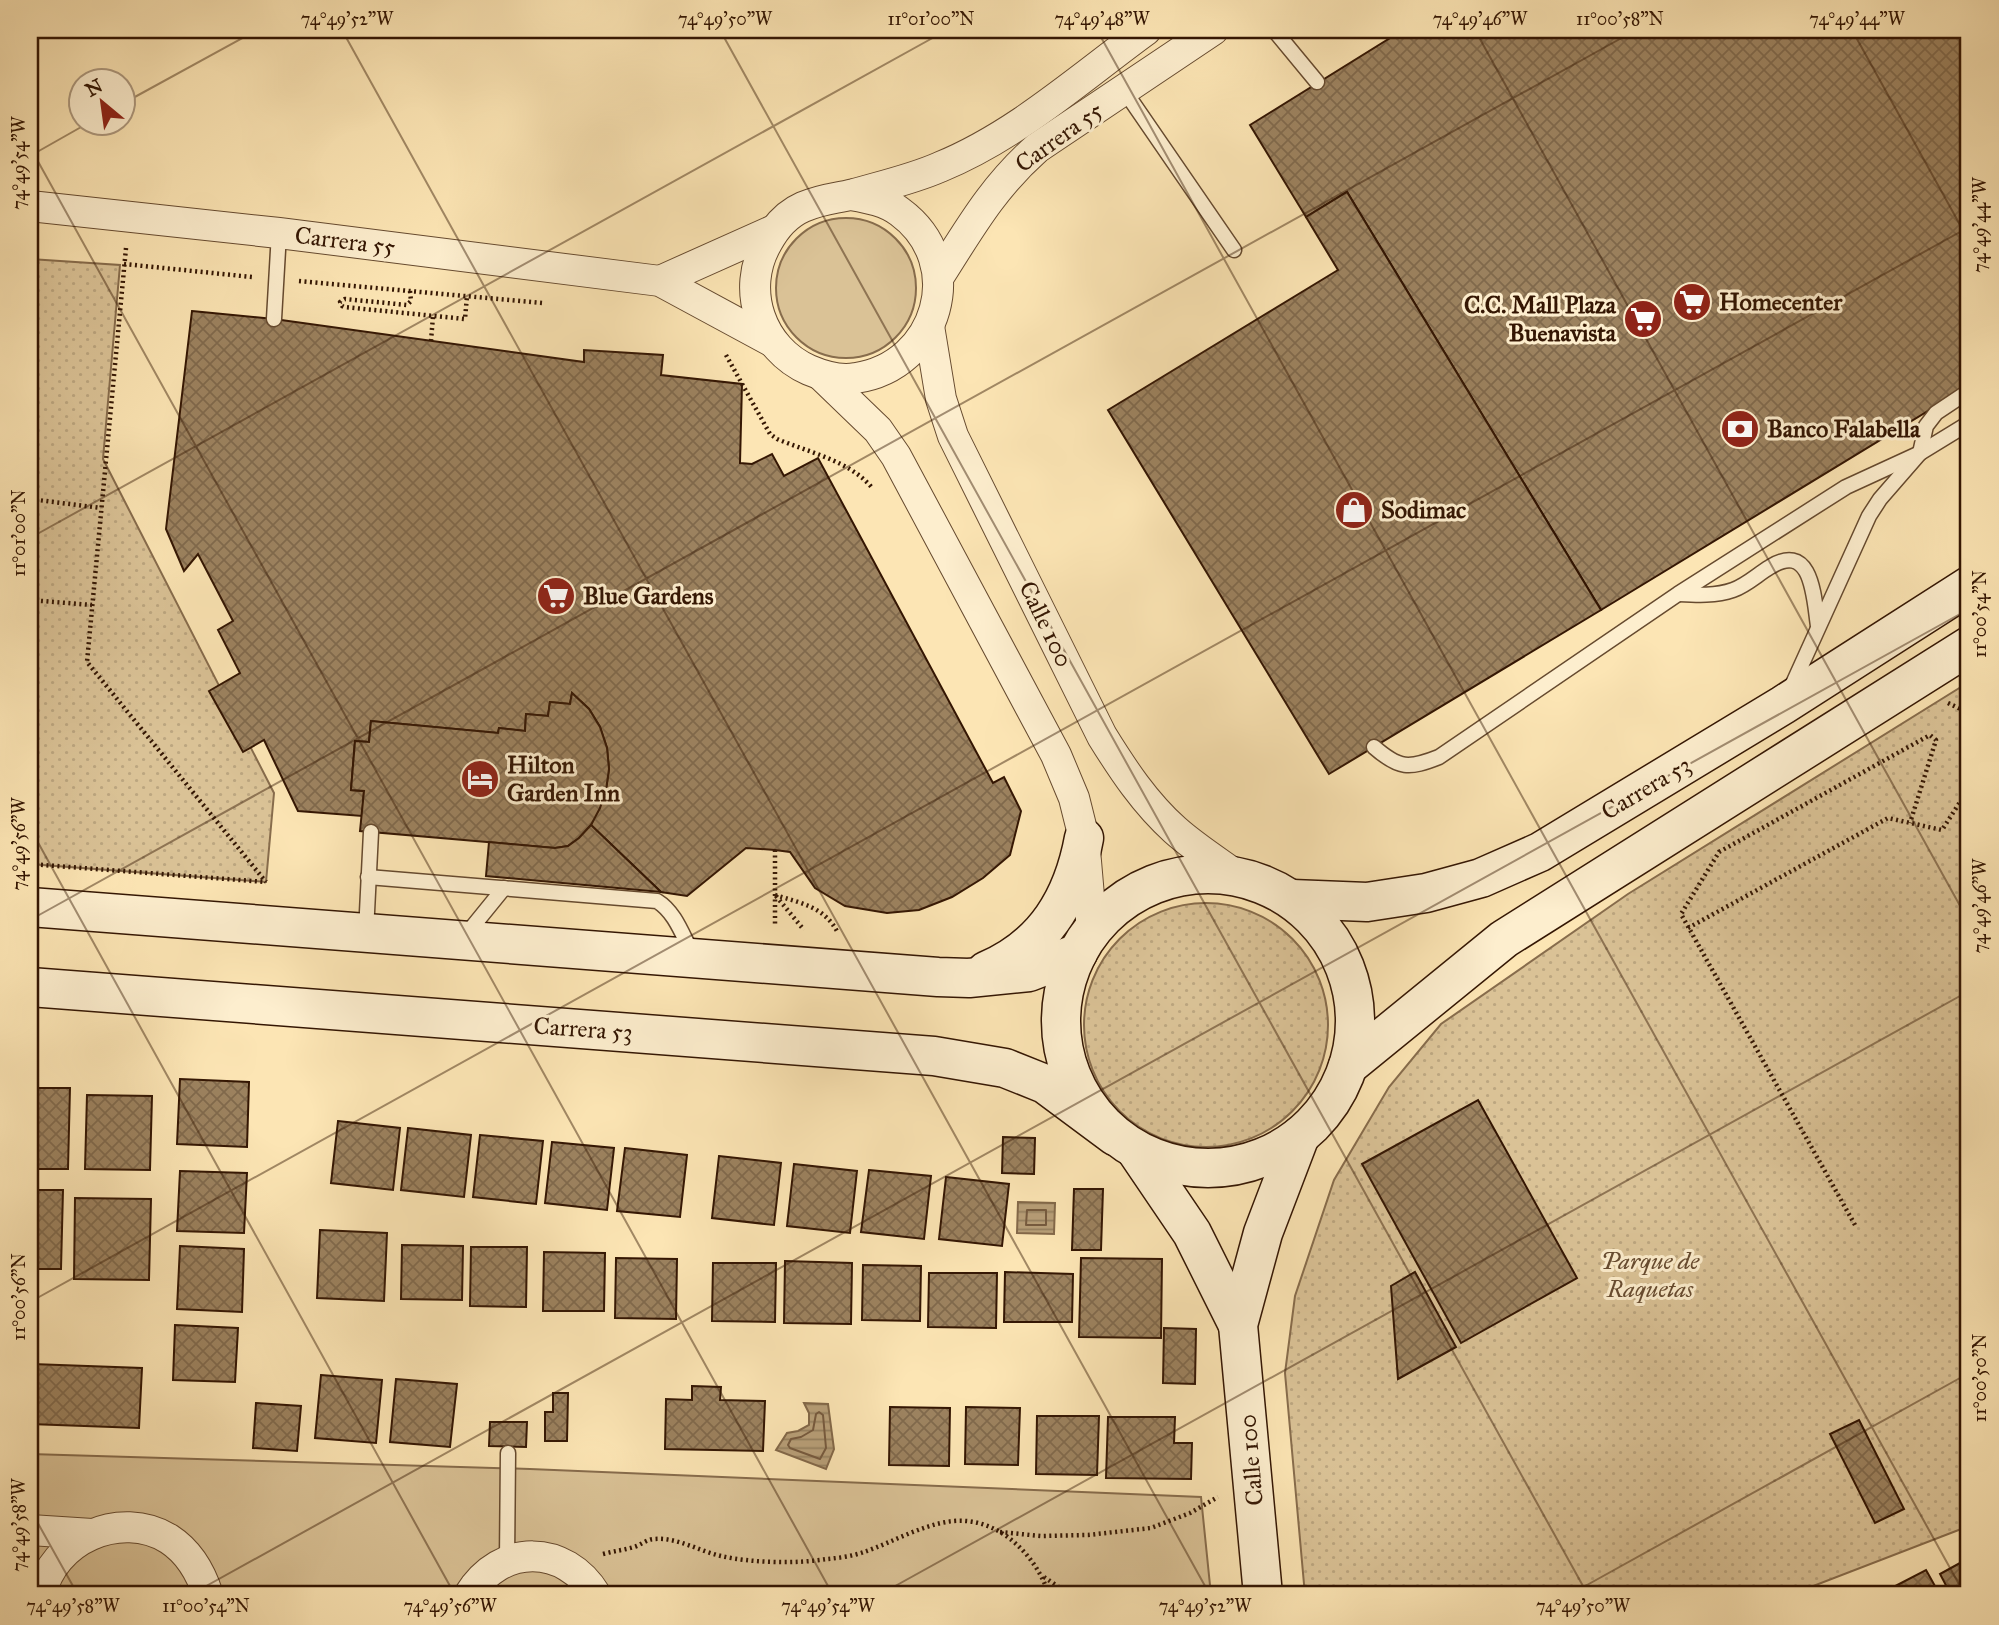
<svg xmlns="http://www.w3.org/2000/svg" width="1999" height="1625" font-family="'IM FELL Great Primer',serif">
<defs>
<pattern id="park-dots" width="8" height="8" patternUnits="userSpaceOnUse" patternTransform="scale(1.75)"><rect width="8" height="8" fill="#dac296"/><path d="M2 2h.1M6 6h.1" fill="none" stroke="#bca680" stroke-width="1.8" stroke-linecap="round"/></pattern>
<pattern id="water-rules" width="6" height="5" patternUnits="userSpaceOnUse" patternTransform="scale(1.75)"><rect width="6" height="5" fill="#b89f78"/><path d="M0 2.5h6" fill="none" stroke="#968160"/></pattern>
<pattern id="building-cross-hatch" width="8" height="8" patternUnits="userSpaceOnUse" patternTransform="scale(1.75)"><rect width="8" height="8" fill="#9c825f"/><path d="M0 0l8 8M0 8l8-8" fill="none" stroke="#80694c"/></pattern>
</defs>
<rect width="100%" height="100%" fill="#fce5b4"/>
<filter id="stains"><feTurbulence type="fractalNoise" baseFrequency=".00286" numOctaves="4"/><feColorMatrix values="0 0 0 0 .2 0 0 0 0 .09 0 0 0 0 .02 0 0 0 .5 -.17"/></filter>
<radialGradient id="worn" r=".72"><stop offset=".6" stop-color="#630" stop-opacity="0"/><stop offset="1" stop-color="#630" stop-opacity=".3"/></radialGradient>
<g fill="#dac296" stroke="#876c4c" stroke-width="2">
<circle cx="846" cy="288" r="70"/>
<path d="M30,1454l500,15 671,28 10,98h-1181z"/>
</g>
<g fill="url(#park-dots)" stroke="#876c4c" stroke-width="2">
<path d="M30,259l90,6 -17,194 171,334 -8,89 -236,-18z"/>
<path d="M1969,682v844l-179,69h-485l-20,-222 10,-77 39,-116 55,-93 52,-63 187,-130z"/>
<circle cx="1206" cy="1025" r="122"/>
</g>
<g fill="url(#water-rules)" stroke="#836849" stroke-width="2">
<path d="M1018,1202l37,1 -1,31 -37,-1z"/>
<path d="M804,1403l24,1 6,45 -8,20 -50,-19 11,-17 11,-2 11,-6v-12z"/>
</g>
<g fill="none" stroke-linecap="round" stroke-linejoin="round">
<g stroke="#765a3e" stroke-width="2">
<path d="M1027,1210h19v15h-20z"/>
<path d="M819,1412l4,3 3,33 -6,11 -30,-11 -2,-3 3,-6 10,-2 12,-7 3,-16z"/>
</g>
</g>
<g fill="url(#building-cross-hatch)" stroke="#341603" stroke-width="2">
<path d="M1403,30h566v356l-368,224 -254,-418 -41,25 -56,-92z"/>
<path d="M1347,192l254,418 -272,164 -221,-364 230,-140 -32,-53z"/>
<path d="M192,311l82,8 310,43v-12l79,5 -2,20 81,9 -2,79 12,1 20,-10 12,22 34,-18 175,325 11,-6 17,34 -11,44 -27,23 -31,19 -33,13 -32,3 -42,-7 -30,-18 -25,-36 -15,-2 -29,-2 -59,48 -26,-4 -70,-67 15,-35 3,-21 -2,-21 -7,-21 -11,-18 -17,-16 -2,11 -20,-2 -2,14 -22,-2 -1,17 -26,-3 -1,5 -127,-12 -2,21 -14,-1 -4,49 13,1 -2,25 -64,-5 -34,-71 -21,12 -34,-61 31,-18 -22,-43 15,-9 -35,-67 -14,17 -18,-42z"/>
<path d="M572,693l17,16 11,18 7,21 2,21 -3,21 -6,18 -9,17 -12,13 -11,8 -13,2 -195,-17 4,-40 -13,-1 4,-49 14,1 2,-21 127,12 1,-5 26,3 1,-17 22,2 2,-14 20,2z"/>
<path d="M591,825l70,67 -175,-16 3,-34 66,6 13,-2 11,-8z"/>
<path d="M180,1079l69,3 -2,65 -70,-3z"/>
<path d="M30,1088h40l-2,81h-38z"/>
<path d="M87,1095l65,1 -2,74 -65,-1z"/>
<path d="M1478,1100l99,178 -116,65 -99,-179z"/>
<path d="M338,1121l62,7 -7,62 -62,-7z"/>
<path d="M408,1128l63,7 -7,62 -63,-7z"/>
<path d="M480,1135l63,6 -7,63 -63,-7z"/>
<path d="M1003,1137l32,1 -1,36 -32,-1z"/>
<path d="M552,1142l62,6 -7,62 -62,-7z"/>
<path d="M625,1148l62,7 -7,62 -63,-6z"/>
<path d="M719,1156l62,7 -7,62 -62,-7z"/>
<path d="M794,1164l63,7 -7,62 -63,-7z"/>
<path d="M869,1170l62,6 -7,63 -63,-7z"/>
<path d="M180,1171l67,2 -3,60 -67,-2z"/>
<path d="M946,1177l63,7 -7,62 -63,-7z"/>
<path d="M1074,1189h29l-2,61h-29z"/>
<path d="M30,1190h33l-2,79h-31z"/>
<path d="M75,1198l76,1 -2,81 -75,-1z"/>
<path d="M320,1230l67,3 -3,68 -67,-3z"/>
<path d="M402,1245l61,1 -1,54 -61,-1z"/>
<path d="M180,1246l64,3 -2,63 -65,-3z"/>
<path d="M471,1247h56l-1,60 -56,-1z"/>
<path d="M544,1252l61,1 -1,58h-61z"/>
<path d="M616,1258l61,1 -1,60 -61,-1z"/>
<path d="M1081,1258l81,1 -1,79 -82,-1z"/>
<path d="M785,1261l67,2 -1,61 -67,-1z"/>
<path d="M713,1263h63l-1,59 -63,-1z"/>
<path d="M863,1265l58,1 -1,55 -58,-1z"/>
<path d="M1005,1272l68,2 -1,48h-68z"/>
<path d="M1415,1272l41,75 -58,32 -7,-93z"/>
<path d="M929,1273h68l-1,55 -68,-1z"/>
<path d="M175,1325l63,3 -3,54 -62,-2z"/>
<path d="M1164,1328l32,1 -1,55 -32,-1z"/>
<path d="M32,1364l110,4 -3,60 -109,-4z"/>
<path d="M321,1375l61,5 -6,63 -61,-5z"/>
<path d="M396,1379l61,5 -7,63 -60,-5z"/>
<path d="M692,1386l29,1 -1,13 45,1 -2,50 -98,-2 1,-50 26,1z"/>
<path d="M553,1393h15l-1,48h-22v-29h8z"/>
<path d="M256,1403l45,3 -4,45 -44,-3z"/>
<path d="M890,1407l60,1 -1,58 -60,-1z"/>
<path d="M966,1407l54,1 -2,57 -53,-1z"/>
<path d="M1037,1416h62l-2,59 -61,-1z"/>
<path d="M1108,1417h67l-1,26h18l-1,36 -85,-1z"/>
<path d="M1859,1420l45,89 -29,14 -45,-89z"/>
<path d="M490,1422h37l-1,25 -37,-1z"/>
<path d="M1969,1558v37h-18l-11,-21z"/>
<path d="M1926,1570l14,25h-62z"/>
</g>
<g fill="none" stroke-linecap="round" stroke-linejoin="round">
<defs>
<g id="lane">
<path d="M1274,30l43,52"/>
<path d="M1124,90l110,160"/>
<path d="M274,319l5,-86"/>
<path d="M1679,594c18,1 37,2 54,-4 14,-5 25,-16 37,-23 43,-27 44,33 48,59"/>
<path d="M1791,688l78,-172 11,-17 40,-46 6,-27 10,-13 33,-22"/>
<path d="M1374,747c25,22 35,22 65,10l239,-163 168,-107 74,-34 49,-30"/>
<path d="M368,877l289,24c18,11 25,33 35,52"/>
<path d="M366,932l5,-100"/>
<path d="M465,936l39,-48"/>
<path d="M507,1560l1,-107"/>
</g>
<g id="street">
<path d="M851,195c17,3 35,6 49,17 69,51 38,154 -44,166 -16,3 -33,-2 -47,-8 -48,-21 -69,-80 -42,-127 8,-15 20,-29 36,-36 21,-9 31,-8 51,-13 28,-8 59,-15 86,-27 76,-31 140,-89 206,-137"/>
<path d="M30,206l249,27 381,48 111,60"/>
<path d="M938,278c32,-50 54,-90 99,-130l176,-118"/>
<path d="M660,281l114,-51"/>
<path d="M929,326l12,73 12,37 149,300c21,34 43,67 73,94 19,17 41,31 62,46"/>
<path d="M822,376l56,54 18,26 160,299 18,43 10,40 8,93"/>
<path d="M30,1530l62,4"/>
<path d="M41,1595c11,-55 79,-86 128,-56 20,13 32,34 39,56"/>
<path d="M469,1595c32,-52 96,-51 127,0"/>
</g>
<g id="secondary">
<circle cx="1208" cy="1021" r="147"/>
<path d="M1292,899l75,3 59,-9 55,-15 59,-26 243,-147 186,-119"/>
<path d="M30,907l908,70 31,1 60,-6 49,-19"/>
<path d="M986,971c59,-25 87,-73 98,-133"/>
<path d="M30,987l904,69 71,12 40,16 70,52"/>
<path d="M1348,1066l156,-127 465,-293"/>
<path d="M1135,1149l57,84 46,92"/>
<path d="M1263,1595l-25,-270 25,-92 37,-97"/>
</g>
</defs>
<use href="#lane" stroke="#664a2f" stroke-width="17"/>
<use href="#street" stroke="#664a2f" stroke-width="32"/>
<use href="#secondary" stroke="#341603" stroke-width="41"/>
<g stroke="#341603" stroke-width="4.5" stroke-dasharray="2 3.5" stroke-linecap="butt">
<path d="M126,248l-39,414 179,220"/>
<path d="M124,264l128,13"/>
<path d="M299,281l243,22"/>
<path d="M410,291l1,10 -4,4 -62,-6 -5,3 2,4 2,1 121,12 2,-23"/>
<path d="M431,341l2,-25"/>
<path d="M726,355l44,79 7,5c31,13 74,22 96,50"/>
<path d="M30,499l71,9"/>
<path d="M30,600l62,5"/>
<path d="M1948,703l21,10"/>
<path d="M775,850v76"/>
<path d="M30,864l236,18"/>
<path d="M775,895c26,8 50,12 63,38"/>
<path d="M776,896l28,34"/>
<path d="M1688,928l200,-110 54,12 27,-42"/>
<path d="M1855,1225l-174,-311 38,-62 211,-117 6,5 -26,83"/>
<path d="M1000,1532l41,4 47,-1 63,-7 39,-15 28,-16"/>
<path d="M603,1554c11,-3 21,-4 31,-7 7,-2 13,-8 20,-8 23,-2 45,12 67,17 31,7 75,8 106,3 12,-1 26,-3 37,-7 30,-10 69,-34 102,-31 40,3 72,39 83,74"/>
<path d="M1044,1577l22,15 11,3"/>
</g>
<use href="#lane" stroke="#fdeece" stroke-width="14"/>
<use href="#street" stroke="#fdeece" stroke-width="30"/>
<use href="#secondary" stroke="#fdeece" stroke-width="38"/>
</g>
<path fill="none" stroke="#341603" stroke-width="2" stroke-opacity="0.45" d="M342,30l868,1565M720,30l868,1565M1097,30l868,1565M1475,30l494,892M1852,30l117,211M122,104l135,-74M30,147l803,1448M30,156l60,-34M30,538l917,-508M30,828l425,767M30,920l1606,-890M30,1302l1939,-1075M30,1509l48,86M190,1595l1779,-986M879,1595l1090,-604M1569,1595l400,-222"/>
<defs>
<symbol id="supermarket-disc" viewBox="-11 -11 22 22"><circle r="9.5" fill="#8f2418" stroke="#fdeece"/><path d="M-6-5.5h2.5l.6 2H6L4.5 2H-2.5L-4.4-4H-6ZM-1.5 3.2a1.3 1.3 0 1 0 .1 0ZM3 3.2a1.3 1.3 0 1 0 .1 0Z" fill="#fff"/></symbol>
<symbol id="bank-disc" viewBox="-11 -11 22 22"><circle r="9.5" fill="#8f2418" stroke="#fdeece"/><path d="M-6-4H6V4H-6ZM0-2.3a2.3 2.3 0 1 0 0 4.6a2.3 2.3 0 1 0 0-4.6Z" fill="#fff"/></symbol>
<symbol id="shop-disc" viewBox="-11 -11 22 22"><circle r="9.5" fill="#8f2418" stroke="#fdeece"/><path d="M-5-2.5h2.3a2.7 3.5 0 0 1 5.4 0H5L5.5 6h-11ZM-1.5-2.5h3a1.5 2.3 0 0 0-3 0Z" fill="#fff"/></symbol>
<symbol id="hotel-disc" viewBox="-11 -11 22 22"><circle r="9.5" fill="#8f2418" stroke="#fdeece"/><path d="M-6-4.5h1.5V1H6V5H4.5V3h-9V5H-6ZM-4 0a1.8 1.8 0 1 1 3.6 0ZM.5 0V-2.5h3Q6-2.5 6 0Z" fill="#fff"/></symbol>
</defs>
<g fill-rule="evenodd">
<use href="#supermarket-disc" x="1670" y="280" width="44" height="44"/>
<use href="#supermarket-disc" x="1621" y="297" width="44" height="44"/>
<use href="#bank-disc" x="1718" y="407" width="44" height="44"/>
<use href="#shop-disc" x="1332" y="488" width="44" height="44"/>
<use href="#supermarket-disc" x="534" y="574" width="44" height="44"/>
<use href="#hotel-disc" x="458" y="757" width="44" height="44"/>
</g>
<g text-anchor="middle" stroke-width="6" stroke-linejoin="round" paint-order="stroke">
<g font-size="24" fill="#341603" stroke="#fdeece">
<text transform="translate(1059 137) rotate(-36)" y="8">Carrera 55</text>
<text transform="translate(345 241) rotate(7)" y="8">Carrera 55</text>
<text transform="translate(1046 624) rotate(64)" y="8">Calle 100</text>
<text transform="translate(1646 788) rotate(-31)" y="8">Carrera 53</text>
<text transform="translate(583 1029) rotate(4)" y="8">Carrera 53</text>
<text transform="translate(1251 1460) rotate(-95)" y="8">Calle 100</text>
</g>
<g font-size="24" font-weight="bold" fill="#341603" stroke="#fdeece" text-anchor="start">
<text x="1719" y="310">Homecenter</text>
<text x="1616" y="313" text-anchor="end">C.C. Mall Plaza<tspan x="1616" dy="28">Buenavista</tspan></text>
<text x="1767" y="437">Banco Falabella</text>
<text x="1381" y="518">Sodimac</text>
<text x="583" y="604">Blue Gardens</text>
<text x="507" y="773">Hilton<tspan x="507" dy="28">Garden Inn</tspan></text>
</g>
<g font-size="24" font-style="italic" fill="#664a2f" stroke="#fdeece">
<text x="1650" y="1269">Parque de<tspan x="1650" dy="28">Raquetas</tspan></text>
</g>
</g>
<rect width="1999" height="1625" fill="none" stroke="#fce5b4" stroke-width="77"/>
<g transform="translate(102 102) rotate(331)"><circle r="33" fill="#fdeece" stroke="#ad987d" stroke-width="2"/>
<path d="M0-5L12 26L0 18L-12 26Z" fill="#8f2418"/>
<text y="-10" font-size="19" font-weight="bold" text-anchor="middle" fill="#341603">N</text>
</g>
<rect x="38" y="38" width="1922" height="1548" fill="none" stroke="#341603" stroke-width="2.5"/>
<g font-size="18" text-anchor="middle" fill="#341603">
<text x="347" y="25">74°49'52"W</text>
<text x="725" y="25">74°49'50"W</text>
<text x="931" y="25">11°01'00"N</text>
<text x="1102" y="25">74°49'48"W</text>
<text x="1480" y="25">74°49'46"W</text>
<text x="1620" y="25">11°00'58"N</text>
<text x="1857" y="25">74°49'44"W</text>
<text transform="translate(19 163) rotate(-90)" y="6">74°49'54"W</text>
<text transform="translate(1980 225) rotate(-90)" y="6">74°49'44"W</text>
<text transform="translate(19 533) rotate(-90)" y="6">11°01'00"N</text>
<text transform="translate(1980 614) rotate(-90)" y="6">11°00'54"N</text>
<text transform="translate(19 844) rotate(-90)" y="6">74°49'56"W</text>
<text transform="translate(1980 906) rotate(-90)" y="6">74°49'46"W</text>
<text transform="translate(19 1297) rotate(-90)" y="6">11°00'56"N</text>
<text transform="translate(1980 1378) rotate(-90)" y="6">11°00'50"N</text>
<text transform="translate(19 1525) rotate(-90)" y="6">74°49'58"W</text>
<text x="73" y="1612">74°49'58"W</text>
<text x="206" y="1612">11°00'54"N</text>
<text x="450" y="1612">74°49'56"W</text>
<text x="828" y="1612">74°49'54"W</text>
<text x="1205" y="1612">74°49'52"W</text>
<text x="1583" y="1612">74°49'50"W</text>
</g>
<rect width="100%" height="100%" filter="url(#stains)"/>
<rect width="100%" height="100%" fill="url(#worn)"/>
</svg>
